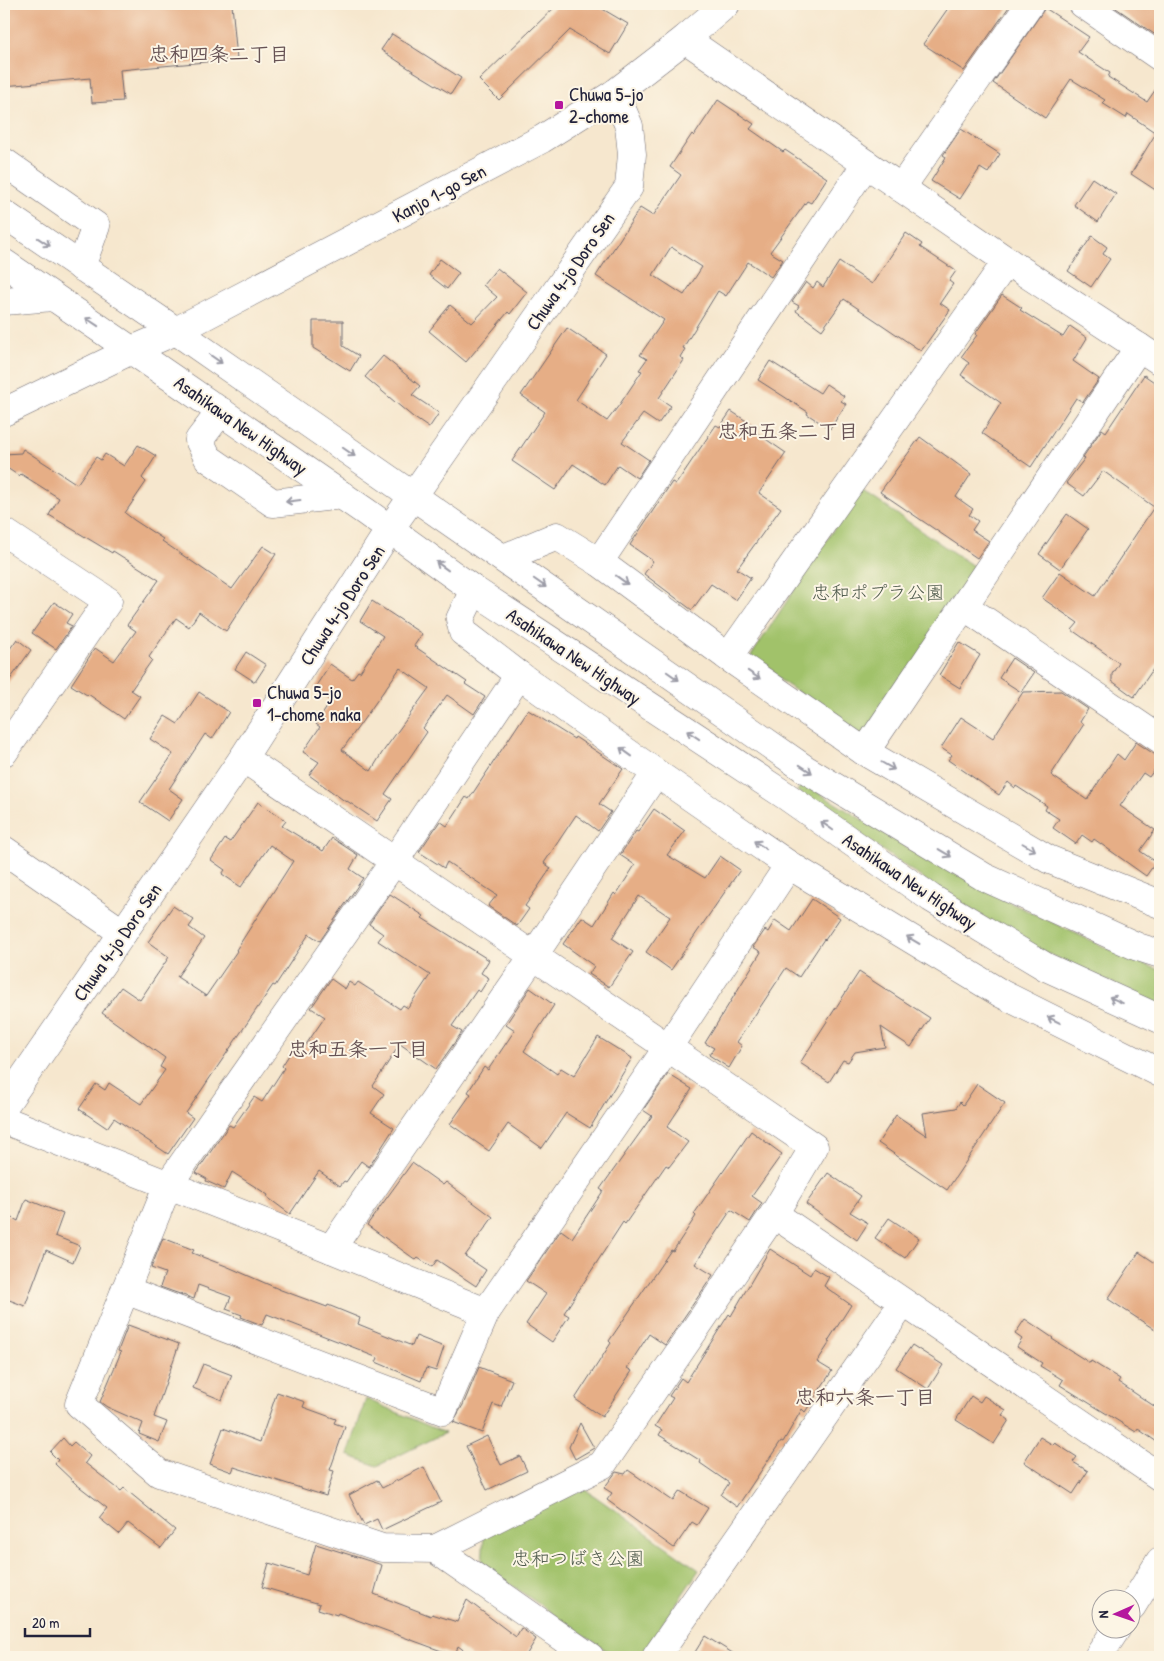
<svg xmlns="http://www.w3.org/2000/svg" width="1164" height="1661" font-family="'Patrick Hand','Klee One',sans-serif">
<rect width="100%" height="100%" fill="#fcf5e5"/>
<filter id="ink" filterUnits="userSpaceOnUse"><feTurbulence type="fractalNoise" baseFrequency=".02" numOctaves="2"/><feDisplacementMap in="SourceGraphic" scale="10" xChannelSelector="R" yChannelSelector="G"/><feConvolveMatrix kernelMatrix="1 2 1 2 8 2 1 2 1" color-interpolation-filters="sRGB"/></filter>
<filter id="wash" filterUnits="userSpaceOnUse"><feTurbulence type="fractalNoise" baseFrequency=".0096" numOctaves="4" result="noise"/><feDisplacementMap in="SourceGraphic" scale="20" xChannelSelector="R" yChannelSelector="G"/><feGaussianBlur stdDeviation="1.12" result="paint"/><feColorMatrix in="noise" values="0 0 0 0 0 0 0 0 0 0 0 0 0 0 0 0 0 1.4 0 .05"/><feComposite in="paint" operator="in"/></filter>
<g filter="url(#wash)">
<rect width="100%" height="100%" fill="#f6e7ce"/>
<g fill="#a1c26b" stroke="#627253">
<path d="M860,489l119,81 -115,167 -115,-78z"/>
<path d="M803,783l103,64 107,57 115,54 32,12v35l-137,-63 -85,-53 -141,-98z"/>
<path d="M366,1399l79,34 -68,33 -29,-11z"/>
<path d="M582,1487l117,83 -59,87h-24l-134,-92 2,-31z"/>
</g>
<g id="blocks">
<g fill="#e6ae86" fill-rule="evenodd">
<path d="M4,4h228l5,55 -117,11 3,31 -31,2 -2,-25 -86,8z"/>
<path d="M558,4h36l34,20 -18,30 -40,-24 -71,70 -20,-20z"/>
<path d="M951,4h60l-47,67 -41,-27z"/>
<path d="M1110,4h50v34z"/>
<path d="M1045,8l44,29 -11,15 32,21 -2,4 39,25 13,-19v110l-29,-19 25,-41 -28,-19 -2,4 -24,-15 3,-3 -34,-21 -26,39 -52,-35z"/>
<path d="M392,34l69,44 -10,16 -38,-23 -32,-21z"/>
<path d="M718,100l36,24 -4,5 33,23 2,-2 42,28 -16,25 -4,-2 -37,51 13,8 -12,17 -23,-15 -22,34 -8,-5 -35,57 2,1 -5,8 4,3 -25,38 12,8 -13,18 -15,-10 -21,28 27,18 -12,18 -19,-13 -13,20 -32,-21 -18,26 -43,-29 33,-49 -24,-17 46,-67 39,26 -30,46 31,21 13,-17 22,-33 -3,-1 8,-11 -7,-4 24,-35 -68,-44 44,-68 13,8 28,-41 -11,-8 22,-33 2,2zM671,247l31,20 -18,28 -31,-20z"/>
<path d="M961,129l39,25 -12,19 -8,-5 -20,31 -29,-18 15,-24 -3,-2z"/>
<path d="M1092,178l24,16 -18,28 -24,-17z"/>
<path d="M906,233l16,11 -2,3 36,24 -7,10 4,3 -13,19 10,7 -29,41 -77,-52 -22,31 -26,-19 3,-5 -7,-4 14,-20 7,6 4,-6 6,5 16,-25 33,22z"/>
<path d="M1092,236l15,11 -4,7 7,5 -19,28 -23,-16z"/>
<path d="M440,259l19,14 -12,16 -18,-14z"/>
<path d="M497,268l30,24 -17,22 -2,-2 -42,50 -37,-31 21,-26 22,18 25,-26 -14,-12z"/>
<path d="M1002,295l20,13 -2,2 43,27 7,-11 17,12 -14,23 26,18 -16,23 -7,-4 -45,69 -49,-34 19,-30 -40,-28 8,-12 -8,-6 16,-22 -2,-1z"/>
<path d="M313,321h30v25l16,10 -9,15 -37,-23z"/>
<path d="M383,356l37,30 -8,9 27,18 -10,15 -16,-11 -48,-40z"/>
<path d="M770,361l50,32 6,-9 18,12 -3,5 5,3 -16,25 -23,-15 1,-2 -50,-32z"/>
<path d="M1144,375l16,11v273l-26,38 -22,-16v-7l7,-11 -47,-33 6,-7 -36,-25 18,-26 35,24 59,-89 -51,-36 -19,25 -18,-13 19,-25 -2,-1 19,-28 4,3z"/>
<path d="M731,411l26,17 -3,3 32,22 -27,40 22,15 -44,61 14,9 -15,22 -25,-16 -19,26 -48,-36 9,-13 -23,-16 42,-63 4,2 40,-59 4,2z"/>
<path d="M920,437l51,37 -15,23 17,12 -4,6 9,6 -6,9 17,11 -12,17 -97,-66z"/>
<path d="M138,445l18,11 -14,22 4,4 -21,31 9,7 29,19 -1,2 70,48 31,-43 13,8 -50,77 -27,-19 -10,15 -13,-9 -27,39 3,3 -21,30 9,6 -16,23 -36,-25 -1,1 -16,-10 24,-37 19,13 22,-30 -9,-6 32,-45 -46,-29 -1,2 -63,-38 10,-17 -38,-24 -2,2 -15,-10v-12l17,-1 2,-4 54,35 19,-27 5,3 4,-6 19,12z"/>
<path d="M1067,514l21,15 -28,40 -21,-15z"/>
<path d="M372,601l50,33 -8,12 53,36 -2,2 20,13 -11,17 -27,-19 -24,33 4,4 -42,62 7,5 -15,22 -30,-20 -1,1 -37,-27 10,-13 -16,-10 17,-25 -4,-3 15,-23 -17,-12 16,-25 22,15 6,-8 2,1 23,-36 -23,-15zM400,668l29,20 -47,65 -11,18 -29,-21z"/>
<path d="M54,602l18,12 -6,9 6,3 -16,23 -24,-16z"/>
<path d="M17,639l14,11 -27,38v-31z"/>
<path d="M959,642l21,13 -20,33 -21,-13z"/>
<path d="M246,652l20,13 -11,17 -20,-13z"/>
<path d="M1012,658l22,15 -13,19 -22,-14z"/>
<path d="M1061,691l27,18 -8,13 4,2 -33,51 36,25 30,-46 7,6 12,-18 24,16v4l-11,15 -6,-4 -23,33 35,24 -15,21 16,11 -10,14 -52,-37 -2,3 -10,-7 -6,9 -23,-16 6,-9 -14,-9 2,-4 -31,-20 -1,2 -7,-6 -9,13 -51,-35 4,-5 -11,-7 20,-31 32,21 30,-46z"/>
<path d="M199,692l30,20 -17,27 -7,-5 -36,55 14,10 -15,22 -28,-19 33,-48 -23,-15 15,-23 13,8z"/>
<path d="M528,710l46,29 1,-2 48,32 -24,35 12,8 -13,19 -22,-16 -32,48 7,5 -26,38 4,3 -12,17 -29,-20 9,-11 -50,-33 -3,6 -25,-16 21,-31 7,5 19,-29 3,2z"/>
<path d="M258,802l28,19 -4,5 41,25 9,-13 26,17 -8,14 13,9 -43,63 -11,-7 -34,52 -2,-1 -87,128 7,5 -25,36 -54,-36 -7,10 -28,-19 17,-25 9,6 4,-7 32,21 24,-34 -5,-3 5,-9 -63,-45 19,-26 19,13 29,-43 -21,-15 25,-36 21,14 -5,7 15,11 -27,39 29,19 31,-45 -1,-1 57,-89 -23,-16 -29,42 -19,-13 3,-4 -14,-10 14,-21 5,3z"/>
<path d="M654,809l31,22 -18,24 38,23 15,-22 20,14 -69,100 -25,-18 24,-35 -31,-21 -27,42 21,14 -24,35 -20,-13 5,-8 -31,-22 19,-27 12,8 20,-32 2,2 19,-30 -15,-10 16,-24 2,1z"/>
<path d="M390,894l34,22 -2,2 67,42 -8,13 8,5 -9,14 -3,-2 -25,36 10,6 -26,37 -36,-25 -27,42 11,8 -13,19 23,15 -25,39 -8,-6 -15,21 -2,-1 -4,5 -21,-15 -29,43 -23,-17 1,-2 -36,-23 -8,17 -18,-8 1,-2 -11,-6 33,-48 4,2 21,-30 8,5 22,-34 -2,-2 16,-25 7,5 20,-29 -14,-9 20,-29 14,10 4,-7 6,4 3,-4 42,27 3,-4 5,3 22,-33 -52,-34 5,-7 -14,-10z"/>
<path d="M812,899l28,19 -15,22 -1,-1 -25,38 -13,-9 -49,74 5,4 -13,22 -20,-13 5,-7 -9,-5 56,-91 -8,-5 12,-17 3,2 7,-12 16,11z"/>
<path d="M859,972l71,46 -19,29 -30,-20 4,20 -30,5 -7,10 -5,-2 -14,22 -29,-19z"/>
<path d="M530,988l24,17 -30,46 33,23 4,-6 13,8 24,-39 34,21 -42,70 -24,-15 -24,35 -34,-24 -19,27 -39,-27 21,-30 -3,-2 16,-25 4,3 27,-40 -9,-6z"/>
<path d="M668,1074l24,15 -25,38 21,15 -19,25 -3,-2 -41,59 -2,-2 -59,91 5,3 -17,26 -26,-18 20,-30 -20,-13 35,-51 11,8 31,-47 -3,-2 52,-73 -9,-6z"/>
<path d="M977,1084l28,19 -58,87 -69,-47 18,-28 31,21 -4,-23 33,-5 4,-6 3,3z"/>
<path d="M751,1131l31,23 -30,42 10,7 -12,19 -19,-12 -36,54 18,11 -48,70 -16,-11 -22,34 5,3 -30,46 -27,-18 36,-56 -2,-2 62,-91 2,1 23,-35 -2,-2z"/>
<path d="M412,1163l31,22 3,-3 47,35 -28,39 21,14 -10,16 -39,-26 -5,7 -14,-9 -2,2 -49,-35z"/>
<path d="M828,1173l33,23 -11,16 18,11 -11,17 -51,-36z"/>
<path d="M26,1199l37,15 -8,22 25,10 -7,16 -27,-12 -21,56 -21,-8v-85l14,8z"/>
<path d="M889,1218l30,20 -14,20 -30,-20z"/>
<path d="M163,1238l31,12 -2,3 34,13 55,24 46,17 1,-2 32,13 -2,6 54,22 4,-10 28,11 -8,24 -10,-3 -5,13 -45,-19 2,-4 -15,-6v-1l-96,-37 -5,11 -21,-8 1,-2 -16,-6 5,-12 -33,-12 -4,14 -34,-12 5,-14 -14,-5z"/>
<path d="M770,1249l40,26 4,-7 15,9 -5,9 27,19 -23,36 2,1 -13,20 15,9 -27,41 -3,-3 -19,33 -2,-1 -44,66 -16,-12 8,-12 -29,-20 1,-2 -42,-26 3,-5 -7,-4 18,-28 -4,-2 12,-18 5,4 43,-68 2,2z"/>
<path d="M1139,1252l21,14v67l-52,-34z"/>
<path d="M1025,1319l28,19 -1,1 38,24 1,-2 29,18 -2,3 42,28v34l-22,-15 -2,3 -76,-47 3,-5 -23,-14 2,-3 -25,-16 5,-8 -7,-5z"/>
<path d="M128,1325l51,19 -25,73 13,5 -8,20 -20,-8 4,-11 -36,-16 -7,-5 21,-50 -3,-1z"/>
<path d="M912,1345l31,20 -15,24 -32,-21z"/>
<path d="M203,1364l29,11 -10,25 -29,-12z"/>
<path d="M479,1367l33,13 -11,27 -8,-3 -11,29 -29,-11 10,-17z"/>
<path d="M277,1392l28,10 -2,5 33,12 -2,4 11,4 -15,43 4,1 -8,25 -92,-29 -2,5 -22,-8 13,-36 37,14z"/>
<path d="M971,1396l9,6 4,-6 22,14 -4,5 7,5 -15,24 -38,-24z"/>
<path d="M580,1423l14,25 -19,11 -6,-12z"/>
<path d="M487,1436l14,29 19,-9 7,15 -40,19 -21,-44z"/>
<path d="M1040,1437l13,8 2,-2 22,14 -4,5 15,9 -15,23 -49,-32z"/>
<path d="M63,1438l7,8 4,-4 16,14 -5,7 36,28 3,-3 51,42 -14,18 -33,-25 -9,11 -20,-16 8,-10 -31,-24 -21,-20 3,-4 -8,-8z"/>
<path d="M424,1467l17,35 -59,28 -5,-11 -13,6 -15,-30 28,-15 5,8z"/>
<path d="M628,1470l45,31 7,-10 28,17 -11,17 -5,-3 -18,26 -67,-48 5,-7 -8,-5 12,-16 9,2z"/>
<path d="M316,1544l66,21 -8,29 57,22 1,-2 25,8 10,-22 49,37 5,-9 15,11 -11,18h-52l-15,-11 -3,10 -117,-43 -1,2 -19,-6 2,-5 -58,-17 7,-24 38,12z"/>
<path d="M705,1636l34,21h-47z"/>
</g>
</g>
</g>
<g filter="url(#ink)">
<use href="#blocks" fill-opacity="0" stroke="#6c676e" stroke-width="1"/>
<g fill="none" stroke-linecap="round" stroke-linejoin="round">
<defs>
<g id="minor">
<path d="M1083,4l77,53"/>
<path d="M685,39l322,222 153,100"/>
<path d="M4,162l92,64 -15,41"/>
<path d="M901,188l129,-184"/>
<path d="M4,301l49,-4"/>
<path d="M221,411l-22,29 9,18 65,45 69,-8"/>
<path d="M4,532l104,69 -104,151"/>
<path d="M504,558l53,-22 42,26 129,95 137,95 183,107 112,45"/>
<path d="M599,562l267,-398"/>
<path d="M474,590l-14,29 3,13 56,43 137,98 133,92 213,129 158,79"/>
<path d="M965,607l195,132"/>
<path d="M728,657l279,-396"/>
<path d="M865,752l274,-405"/>
<path d="M243,758l571,389 -40,67 -172,251 -167,84 -53,-1 -223,-75 -80,-69 89,-219 227,-325 124,-185"/>
<path d="M4,850l119,83"/>
<path d="M4,1106l239,-348 147,-229 239,-342 3,-33 -3,-28 -14,-33"/>
<path d="M4,1120l327,129 155,63 182,-265 121,-182"/>
<path d="M774,1214l386,263"/>
<path d="M331,1249l203,-294 122,-182"/>
<path d="M125,1290l318,121 43,-99"/>
<path d="M435,1549l155,108"/>
<path d="M1132,1606l28,-45"/>
<path d="M656,1657l247,-354"/>
<path d="M1098,1657l19,-29"/>
</g>
<path id="major" d="M4,412l128,-62 44,-19 366,-192 73,-46 70,-54 41,-35"/>
<g id="highway">
<path d="M4,214l172,117 629,438 179,108 154,70 22,7"/>
<path d="M4,263l171,117 191,132 108,78 312,206 145,102 115,69 114,52"/>
</g>
</defs>
<use href="#minor" stroke="#6c676e" stroke-width="29"/>
<use href="#major" stroke="#6c676e" stroke-width="29"/>
<use href="#highway" stroke="#6c676e" stroke-width="29"/>
<use href="#minor" stroke="#fff" stroke-width="28"/>
<use href="#major" stroke="#fff" stroke-width="28"/>
<use href="#highway" stroke="#fff" stroke-width="28"/>
</g>
<defs><path id="oneway-shaft" d="M-6 0H5M1.5-3L5.5 0L1.5 3" fill="none" stroke-width="1.6" stroke-linecap="round" stroke-linejoin="round" transform="scale(1.25)"/></defs>
<g stroke="#9c9ca7">
<use href="#oneway-shaft" transform="translate(44 242) rotate(34)"/>
<use href="#oneway-shaft" transform="translate(92 322) rotate(-146)"/>
<use href="#oneway-shaft" transform="translate(216 359) rotate(35)"/>
<use href="#oneway-shaft" transform="translate(349 452) rotate(35)"/>
<use href="#oneway-shaft" transform="translate(293 501) rotate(173)"/>
<use href="#oneway-shaft" transform="translate(442 566) rotate(-144)"/>
<use href="#oneway-shaft" transform="translate(622 580) rotate(36)"/>
<use href="#oneway-shaft" transform="translate(540 583) rotate(35)"/>
<use href="#oneway-shaft" transform="translate(754 675) rotate(34)"/>
<use href="#oneway-shaft" transform="translate(673 676) rotate(35)"/>
<use href="#oneway-shaft" transform="translate(693 735) rotate(-146)"/>
<use href="#oneway-shaft" transform="translate(626 752) rotate(-144)"/>
<use href="#oneway-shaft" transform="translate(888 766) rotate(30)"/>
<use href="#oneway-shaft" transform="translate(806 769) rotate(33)"/>
<use href="#oneway-shaft" transform="translate(827 826) rotate(-145)"/>
<use href="#oneway-shaft" transform="translate(760 845) rotate(-146)"/>
<use href="#oneway-shaft" transform="translate(1029 847) rotate(30)"/>
<use href="#oneway-shaft" transform="translate(945 853) rotate(31)"/>
<use href="#oneway-shaft" transform="translate(913 940) rotate(-149)"/>
<use href="#oneway-shaft" transform="translate(1116 1000) rotate(-155)"/>
<use href="#oneway-shaft" transform="translate(1054 1020) rotate(-154)"/>
</g>
</g>
<g fill="#b5179e" stroke="#fcf5e5" stroke-width="2">
<rect x="554" y="100" width="10" height="10" rx="2.5"/>
<rect x="252" y="698" width="10" height="10" rx="2.5"/>
</g>
<g text-anchor="middle" stroke-width="4" stroke-linejoin="round" paint-order="stroke">
<g font-size="19" fill="#22223b" stroke="#fcf5e5" text-anchor="start">
<text x="569" y="101">Chuwa 5-jo<tspan x="569" dy="22">2-chome</tspan></text>
<text x="267" y="699">Chuwa 5-jo<tspan x="267" dy="22">1-chome naka</tspan></text>
</g>
<g font-size="19" fill="#22223b" stroke="#fcf5e5">
<text transform="translate(439 193) rotate(-28)" y="7">Kanjo 1-go Sen</text>
<text transform="translate(570 271) rotate(-55)" y="7">Chuwa 4-jo Doro Sen</text>
<text transform="translate(241 425) rotate(35)" y="7">Asahikawa New Highway</text>
<text transform="translate(342 605) rotate(-57)" y="7">Chuwa 4-jo Doro Sen</text>
<text transform="translate(574 656) rotate(34)" y="7">Asahikawa New Highway</text>
<text transform="translate(910 881) rotate(34)" y="7">Asahikawa New Highway</text>
<text transform="translate(117 942) rotate(-55)" y="7">Chuwa 4-jo Doro Sen</text>
</g>
<g font-size="19" fill="#4e5a4c" stroke="#fcf5e5">
<text x="878" y="599">忠和ポプラ公園</text>
<text x="578" y="1565">忠和つばき公園</text>
</g>
<g font-size="20" font-weight="bold" fill="#675355" stroke="#fcf5e5">
<text x="219" y="61">忠和四条二丁目</text>
<text x="788" y="438">忠和五条二丁目</text>
<text x="358" y="1056">忠和五条一丁目</text>
<text x="865" y="1404">忠和六条一丁目</text>
</g>
</g>
<rect width="1164" height="1661" fill="none" stroke="#fcf5e5" stroke-width="20"/>
<g transform="translate(1116 1614) rotate(268)"><circle r="24" fill="#fcf5e5" stroke="#a5a1a1"/>
<path d="M0-4L9 19L0 12L-9 19Z" fill="#b5179e"/>
<text y="-8" font-size="14" font-weight="bold" text-anchor="middle" fill="#22223b">N</text>
</g>
<path d="M25 1628v8h65v-8" fill="none" stroke="#22223b" stroke-width="2.5"/>
<text x="32" y="1628" font-size="15" fill="#22223b" stroke="#fcf5e5" stroke-width="4" paint-order="stroke">20 m</text>
</svg>
